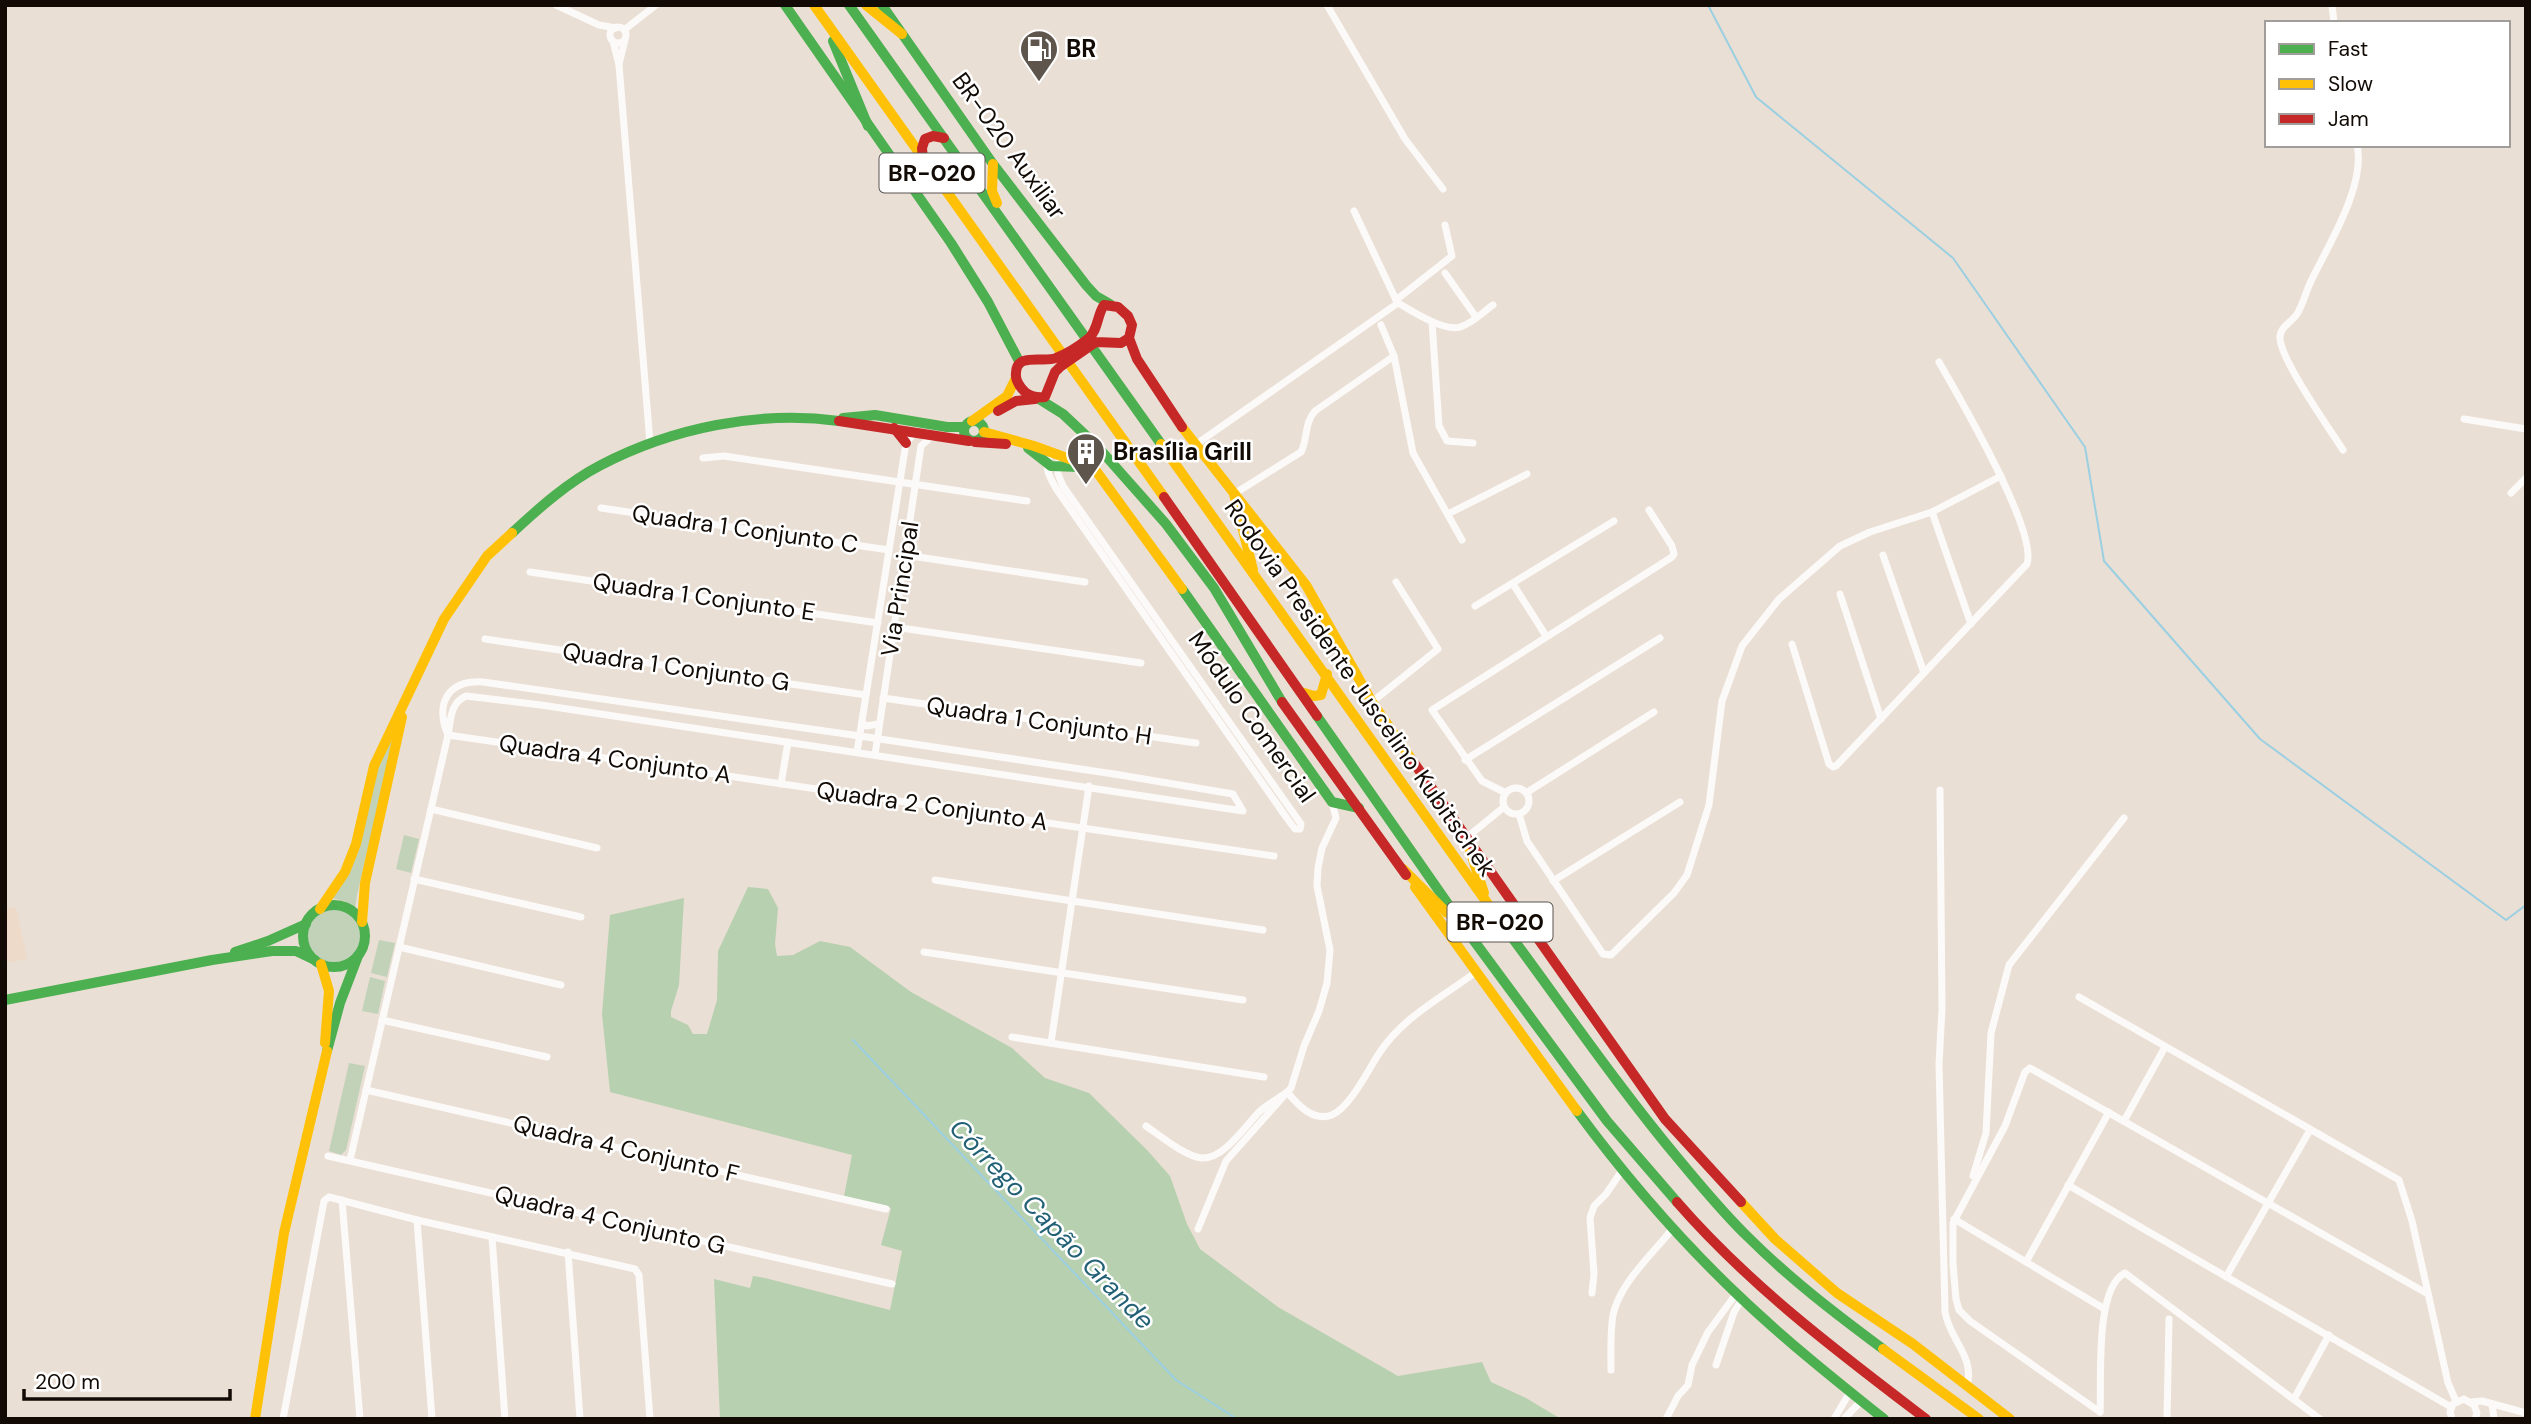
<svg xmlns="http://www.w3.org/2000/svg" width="2531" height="1424" font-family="'DM Sans',sans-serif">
<rect width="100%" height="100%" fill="#eadfd4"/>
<path fill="#eedac8" d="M16,907l11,52 -22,4v-54z"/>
<g fill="#c1d2b9">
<path d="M399,717l-42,178 -2,13 -11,-7 -14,-3 10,-13 35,-114z"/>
<path d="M404,835l15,4 -8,34 -15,-4z"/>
<circle cx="334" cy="936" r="29"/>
<path d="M379,940l16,3 -8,34 -16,-4z"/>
<path d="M370,977l15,4 -7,33 -16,-3z"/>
<path d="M349,1063l16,3 -19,84 -5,5 -12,-4z"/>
</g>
<path fill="#b7d0b0" d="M748,887l20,2 10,19 -3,36 2,12 16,-1 27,-14 30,6 61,45 101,56 33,30 44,15 58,57 23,26 17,48 13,25 78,58 120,69 84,-14 9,20 35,16 35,21h-841l-6,-140 36,9 3,-12 12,2 125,32 12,-59 -21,-6 10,-37 -47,-12 8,-41 -242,-63 -8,-78 8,-99 74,-17 -5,87 -8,26v6l17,8 5,9h14l10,-34 1,-49z"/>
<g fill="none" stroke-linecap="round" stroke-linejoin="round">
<g stroke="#9bcfe2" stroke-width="2">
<path d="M1708,5l48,92 197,161 132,189 19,114 156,178 246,181 20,-15"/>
<path d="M853,1040l323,340 61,39"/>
</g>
<g stroke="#fcfaf9" stroke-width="7">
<path d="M556,5l43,20 17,3"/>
<path d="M1327,5l78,134 38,50"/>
<path d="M2332,5l2,18"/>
<circle cx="618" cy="35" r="8"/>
<path d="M624,30l32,-25"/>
<path d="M613,41l6,24 31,378"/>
<path d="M619,64l6,-24"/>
<path d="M1354,211l43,91"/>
<path d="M1445,273l31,44"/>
<path d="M1396,300l56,-44 -7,-31"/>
<path d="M1432,322l7,104 8,15 26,2"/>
<path d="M1381,325l13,31 19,97 49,87"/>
<path d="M2464,419l62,10"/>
<path d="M1195,445l203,-142c14,8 46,29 62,24 12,-3 24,-16 33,-22"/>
<path d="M2343,450c-14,-22 -61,-88 -63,-111 -1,-12 12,-17 17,-25 7,-11 9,-24 15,-35 17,-35 54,-94 45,-134"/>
<path d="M1050,454c-7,13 0,24 7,36l229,327 9,12h5l1,-5 -238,-338 -5,-12v-11"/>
<path d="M703,458l21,-2 303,45"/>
<path d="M2511,493l15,-15"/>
<path d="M1234,494l67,-42c7,-13 3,-29 14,-41l79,-55"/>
<path d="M601,508l288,42"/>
<path d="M1932,512l39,112"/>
<path d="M1448,514l79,-40"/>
<path d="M905,555l180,27"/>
<path d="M1883,555l41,118"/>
<path d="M530,572l348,51"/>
<path d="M1513,584l33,52"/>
<path d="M1840,594l41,125"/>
<path d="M1475,606l139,-85"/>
<path d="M894,627l247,36"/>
<path d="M485,639l381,56"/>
<path d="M1792,644l37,120 4,3 3,-1 191,-202c11,-33 -68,-167 -88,-202"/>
<path d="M883,698l313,45"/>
<path d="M1372,702l66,-53 -42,-67"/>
<path d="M862,722l4,4 13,-2"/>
<path d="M448,735l826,121"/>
<path d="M857,752l49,-309 10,-12"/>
<path d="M875,755l46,-309 9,-8 8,-2"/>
<path d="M1465,760l195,-122"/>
<path d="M781,784l7,-42"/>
<circle cx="1516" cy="801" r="13"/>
<path d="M1940,790l2,219 -3,55 6,248c5,29 30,44 22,74"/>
<path d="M1506,793l-24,-12 -50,-71 240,-153 2,-3 -2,-8 -23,-36"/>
<path d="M1526,793l128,-81"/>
<path d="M431,809l166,39"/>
<path d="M1519,814l8,27 76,113 8,1 63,-62 13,-18 22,-70 13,-104 20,-55 37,-47 61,-53 30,-14 62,-20 69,-36"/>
<path d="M1466,838l38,-31"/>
<path d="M414,879l167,38"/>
<path d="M935,880l328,50"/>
<path d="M1553,881l127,-79"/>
<path d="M399,947l162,38"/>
<path d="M924,952l319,48"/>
<path d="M2079,997l320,183 13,41 36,162 8,18"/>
<path d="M382,1020l165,37"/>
<path d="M1012,1037l252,40"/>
<path d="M1051,1043l38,-257"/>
<path d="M366,1090l520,119"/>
<path d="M2124,1121l41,-74"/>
<path d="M1146,1126c13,9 40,31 56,32 22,1 44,-33 58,-47 8,-7 18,-12 27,-19 11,13 26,30 45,23 18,-8 35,-43 46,-60 23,-37 63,-57 98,-83"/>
<path d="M328,1156l564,128"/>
<path d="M350,1160l98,-425c3,-16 2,-32 18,-39l75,9 702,106 -10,-17 -119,-20 -254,-38 -377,-54c-36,-2 -48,22 -35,53"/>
<path d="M1973,1176l13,-43 5,-100 18,-68 115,-147"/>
<path d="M2068,1185l383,222"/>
<path d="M342,1200l18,219"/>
<path d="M1954,1219l149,89"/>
<path d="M417,1220l15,199"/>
<path d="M1198,1229l28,-68 65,-73 13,-42 15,-35 8,-28 3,-33 -13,-64 1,-18 4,-20 14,-30 -4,-16"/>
<path d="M492,1237l13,182"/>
<path d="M568,1252l12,167"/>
<path d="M2026,1262l83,-150"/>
<path d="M2226,1277l84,-147"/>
<path d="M1592,1293l2,-19 -4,-56 4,-12 12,-12 17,-25"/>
<path d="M1716,1365l18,-53 8,-13"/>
<path d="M1611,1370c0,-18 -1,-37 2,-55 7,-33 40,-61 60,-87"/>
<path d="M2294,1399l35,-64"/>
<path d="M2472,1402l10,-1 44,12"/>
<path d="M2492,1404l2,15"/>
<path d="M2100,1412l-130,-91 -11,-11 -3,-11 -3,-35v-41l52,-97 20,-54 5,-4 398,226"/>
<path d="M2100,1412c2,-30 -6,-124 25,-139l195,146"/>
<path d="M283,1419l41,-218 5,-4 88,23 218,49 4,6 11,144"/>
<path d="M1666,1419l12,-23 10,-11 4,-20 16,-33 28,-38"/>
<path d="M1834,1419l16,-27"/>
<path d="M1844,1419l17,-18"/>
<path d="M2167,1419l2,-100"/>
<path d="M2452,1419l-2,-7 3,-8 11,-5 10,6 3,8 -2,6"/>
</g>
<g stroke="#4caf50" stroke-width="10">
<path d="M785,5l166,238 37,59 32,61"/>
<path d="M849,5l312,439"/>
<path d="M882,5l111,159 93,121 10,11 14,8"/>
<path d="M833,41l35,85"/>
<path d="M1039,399l24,15 34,32 69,78 48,64 68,114"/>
<path d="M843,418l32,-3 72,12h17"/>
<circle cx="974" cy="431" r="10"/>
<path d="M1028,448l23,18 29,1"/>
<path d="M512,533c27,-25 56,-51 89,-68 71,-37 158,-55 238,-44"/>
<path d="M1182,589l150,213 27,6"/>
<path d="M1317,716l152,218 138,187 70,81"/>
<circle cx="334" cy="936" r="31"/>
<path d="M1505,928c58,78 113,159 176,234 21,25 43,52 67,75 42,42 88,77 135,112"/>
<path d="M235,952l33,-11 38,-17"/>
<path d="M5,1000l207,-40 60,-9h24l19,9"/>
<path d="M327,1051l13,-48 18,-47"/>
<path d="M1577,1111c48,65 102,128 161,184 46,44 96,84 146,124"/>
</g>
<g stroke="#ffc107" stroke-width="10">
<path d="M814,5l350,492"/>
<path d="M866,5l36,29"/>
<path d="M993,164l-1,27 5,12"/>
<path d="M972,421l35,-25 9,-18"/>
<path d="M1182,427l124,158 66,117 40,58"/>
<path d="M984,432l50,14 60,22 88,121"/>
<path d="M1161,444l344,484"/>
<path d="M1234,494l19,76"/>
<path d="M1301,692l13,4 7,-1 6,-21"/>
<path d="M1466,838l18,55"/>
<path d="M1403,869l44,44"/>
<path d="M1415,887l162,224"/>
<path d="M320,909l25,-37 11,-28 18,-78 70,-147 43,-63 25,-23"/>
<path d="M362,922l3,-39 37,-166"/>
<path d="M321,964l8,27 -4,52"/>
<path d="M1741,1202l34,37 62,54 76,51 97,75"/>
<path d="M1883,1349l96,70"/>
<path d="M255,1419l29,-186 43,-182"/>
</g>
<g stroke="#c62828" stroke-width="10">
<path d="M923,159l-1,-11 3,-9 8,-3 11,2"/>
<path d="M1129,338l-8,5 -25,-1 -36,25 -5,5 -10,25c-8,1 -14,0 -20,-5 -5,-5 -10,-12 -9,-19 0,-21 28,-10 40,-15 11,-4 23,-12 32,-19 10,-8 9,-24 16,-34l14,2 10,9 4,9 -3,13 8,21 45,68"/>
<path d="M998,411l18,-10 19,-2"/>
<path d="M839,421l130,20"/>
<path d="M894,428l12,15"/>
<path d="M975,442l31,2"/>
<path d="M1164,497l153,219"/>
<path d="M1282,702l124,173"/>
<path d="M1412,760l253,359 76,83"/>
<path d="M1677,1202c73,84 161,150 249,217"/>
</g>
</g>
<defs>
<symbol id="fuel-pin" viewBox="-11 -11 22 30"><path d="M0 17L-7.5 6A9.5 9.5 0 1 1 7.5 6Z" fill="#5e554d" stroke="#fff"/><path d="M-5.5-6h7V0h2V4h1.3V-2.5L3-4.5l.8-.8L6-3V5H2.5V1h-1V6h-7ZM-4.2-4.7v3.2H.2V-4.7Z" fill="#fff"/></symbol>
<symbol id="building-pin" viewBox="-11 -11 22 30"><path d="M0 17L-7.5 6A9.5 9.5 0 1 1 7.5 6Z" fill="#5e554d" stroke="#fff"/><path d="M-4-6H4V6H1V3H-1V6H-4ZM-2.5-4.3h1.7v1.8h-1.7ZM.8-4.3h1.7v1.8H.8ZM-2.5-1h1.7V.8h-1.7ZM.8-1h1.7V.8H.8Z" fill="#fff"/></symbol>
</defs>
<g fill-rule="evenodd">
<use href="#fuel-pin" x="1017" y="27" width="44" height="60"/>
<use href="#building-pin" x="1064" y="430" width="44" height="60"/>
</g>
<g text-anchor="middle" stroke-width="5" stroke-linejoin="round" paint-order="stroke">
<g fill="#fff" stroke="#595450" stroke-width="2">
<rect x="879.5" y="153.5" width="105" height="39" rx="5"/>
<rect x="1447.5" y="902.5" width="105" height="39" rx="5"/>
</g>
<g font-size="23" font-weight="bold" fill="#120b05">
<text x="932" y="181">BR-020</text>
<text x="1500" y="930">BR-020</text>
</g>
<g font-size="24" font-weight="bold" fill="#120b05" stroke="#fff" text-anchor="start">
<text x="1066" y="57">BR</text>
<text x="1113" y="460">Brasília Grill</text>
</g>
<g font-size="24" fill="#120b05" stroke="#fff">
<text transform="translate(1009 146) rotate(54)" y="8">BR-020 Auxiliar</text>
<text transform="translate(745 529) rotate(8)" y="8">Quadra 1 Conjunto C</text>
<text transform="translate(900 589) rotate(-81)" y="8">Via Principal</text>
<text transform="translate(704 597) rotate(8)" y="8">Quadra 1 Conjunto E</text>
<text transform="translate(676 667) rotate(8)" y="8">Quadra 1 Conjunto G</text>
<text transform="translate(1360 688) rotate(55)" y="8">Rodovia Presidente Juscelino Kubitschek</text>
<text transform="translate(1252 717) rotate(55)" y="8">Módulo Comercial</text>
<text transform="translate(1039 721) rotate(8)" y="8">Quadra 1 Conjunto H</text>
<text transform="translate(615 759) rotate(8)" y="8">Quadra 4 Conjunto A</text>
<text transform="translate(932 806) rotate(8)" y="8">Quadra 2 Conjunto A</text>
<text transform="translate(626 1149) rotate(13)" y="8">Quadra 4 Conjunto F</text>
<text transform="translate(610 1220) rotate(13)" y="8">Quadra 4 Conjunto G</text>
</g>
<g font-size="26" font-style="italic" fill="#226076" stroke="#fff">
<text transform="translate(1052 1224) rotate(46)" y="9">Córrego Capão Grande</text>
</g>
</g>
<rect width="2531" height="1424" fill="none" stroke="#120b05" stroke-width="14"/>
<rect x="2265" y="21" width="245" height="126" fill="#ffffff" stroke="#a09d9b" stroke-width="2"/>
<rect x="2279" y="44" width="35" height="10" fill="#4caf50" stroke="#a09d9b" stroke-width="2"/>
<text x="2328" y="56" font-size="21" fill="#120b05">Fast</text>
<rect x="2279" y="79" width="35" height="10" fill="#ffc107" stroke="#a09d9b" stroke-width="2"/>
<text x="2328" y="91" font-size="21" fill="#120b05">Slow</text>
<rect x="2279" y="114" width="35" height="10" fill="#c62828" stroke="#a09d9b" stroke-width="2"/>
<text x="2328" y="126" font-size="21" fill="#120b05">Jam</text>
<path d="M24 1389v10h206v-10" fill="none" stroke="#120b05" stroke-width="3.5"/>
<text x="35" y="1389" font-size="21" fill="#120b05" stroke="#ffffff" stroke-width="5" paint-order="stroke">200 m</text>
</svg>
